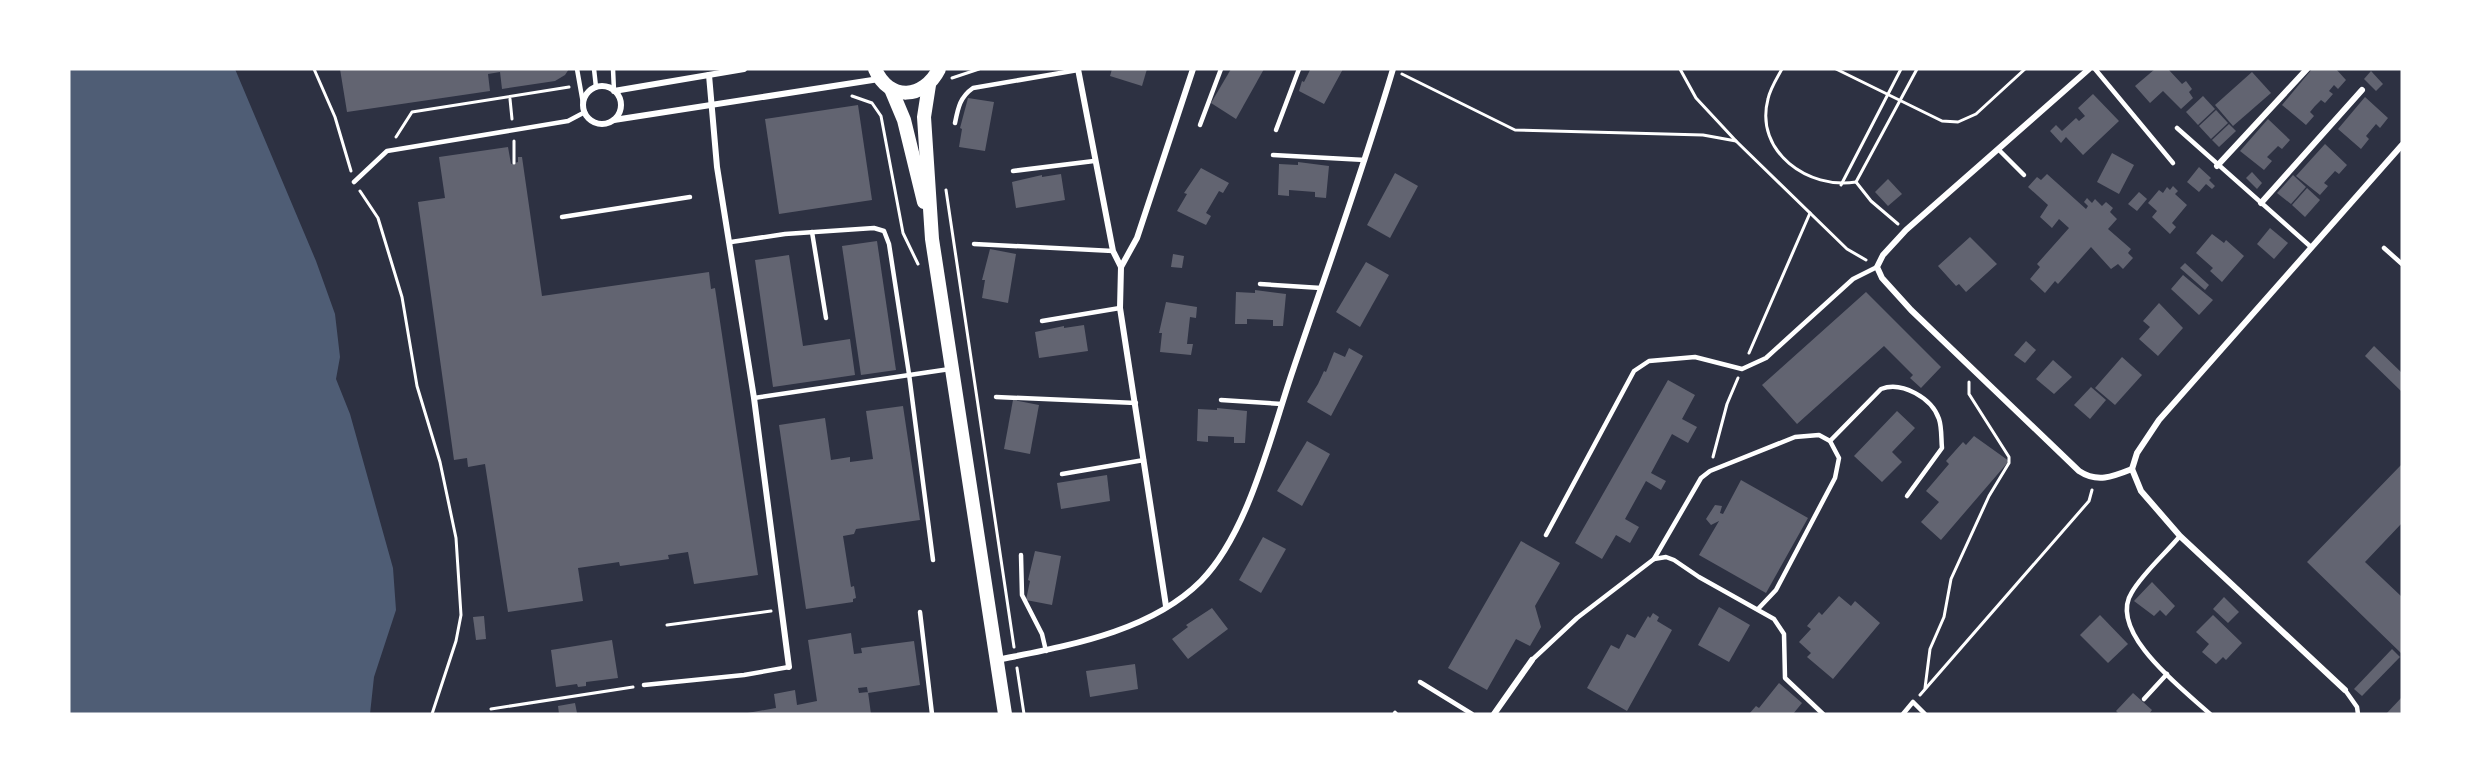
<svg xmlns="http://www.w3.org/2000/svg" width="2471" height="783" font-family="'DejaVu Sans',sans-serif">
<rect width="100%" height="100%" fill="#2d3142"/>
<path fill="#4f5d75" d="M69,69h166l81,192 19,53 5,43 -4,22 14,35 43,154 3,42 -22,67 -4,37h-301z"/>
<g fill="#626471">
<path d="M340,69h229l-4,6 -10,6 -53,8 -2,-17 -12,2 2,17 -143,21z"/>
<path d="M1112,69h35l-5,17 -32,-10z"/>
<path d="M1231,69h33l-28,50 -25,-16z"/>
<path d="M1308,69h35l-19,35 -25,-13 3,-10 2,1 6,-12z"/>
<path d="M2155,69h13l14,15 4,-3 6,8 -3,3 4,6 -12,11 -18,-18 -13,12 -15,-17z"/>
<path d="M2312,69h24l10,11 -8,9 -4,-4 -5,6 4,3 -8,9 -4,-3 -6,6 -5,6 4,4 -8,9 -24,-20z"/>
<path d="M2371,71l12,13 -7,7 -12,-12z"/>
<path d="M2252,72l19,21 -38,33 -18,-21z"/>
<path d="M2093,94l26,27 -36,34 -17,-18 -5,6 -11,-12 6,-6 6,6 14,-13 3,3 6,-5 -7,-8z"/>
<path d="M2203,96l12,13 -17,16 -12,-13z"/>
<path d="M2365,97l23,21 -8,10 -4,-4 -10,12 3,3 -8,10 -23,-20z"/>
<path d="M968,98l26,4 -9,49 -26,-4 3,-18 -2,-1z"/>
<path d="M858,105l14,95 -93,14 -14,-95z"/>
<path d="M2216,110l12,13 -17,16 -12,-13z"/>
<path d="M2268,119l22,21 -8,9 -4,-3 -11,11 5,4 -8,9 -24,-19z"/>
<path d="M2229,124l7,7 -17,16 -7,-7z"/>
<path d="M2325,144l22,21 -8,9 -4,-3 -11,12 4,3 -8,9 -24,-19z"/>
<path d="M508,147l3,17 7,-2v-5h4l20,139 167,-24 2,17 4,-1 43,287 -64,9 -6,-32 -20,3 1,4 -49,7 -1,-4 -41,6 5,33 -75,11 -23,-148 -17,3 -1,-9 -13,2 -36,-258 27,-4 -6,-41z"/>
<path d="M2112,153l22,12 -15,29 -22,-12z"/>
<path d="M1298,162l31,4 -3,32 -11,-1v-5l-26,-2v6l-11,-1 1,-31 19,1z"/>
<path d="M2199,167l12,11 -2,2 6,6 -3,3 -6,-5 -7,8 -12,-10z"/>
<path d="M1201,168l28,15 -6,10 -4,-2 -13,22 5,3 -5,9 -29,-14 10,-17 -3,-1z"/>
<path d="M2252,172l10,11 -5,6 -11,-11z"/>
<path d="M1395,173l23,13 -28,52 -23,-13z"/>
<path d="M1061,174l4,26 -49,8 -4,-26 30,-7v2z"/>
<path d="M2047,174l39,35 2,-3 -4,-4 3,-4 5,5 3,-4 7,7 4,-4 7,6 -3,4 7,7 -9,10 23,20 -3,4 5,5 -10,11 -5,-5 -7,5 -20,-22 -33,37 -3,-3 -10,12 -15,-14 10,-12 -3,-3 32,-36 -10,-9 -7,9 -12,-11 8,-12 -20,-18 9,-10 4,3z"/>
<path d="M2293,175l13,12 -15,17 -14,-11z"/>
<path d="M1888,179l14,15 -14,12 -13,-14z"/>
<path d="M2173,186l5,5 -3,3 12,11 -15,18 4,4 -6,7 -18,-17 5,-6 -9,-8 11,-13 4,3 4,-6 3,3z"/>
<path d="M2307,188l13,12 -15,17 -13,-12z"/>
<path d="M2139,192l8,7 -10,12 -9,-7z"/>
<path d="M2270,228l18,15 -14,16 -17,-15z"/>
<path d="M2212,234l12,9 2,-3 18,16 -22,26 -12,-11 3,-3 -17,-15z"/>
<path d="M1970,237l27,27 -31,28 -7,-8 -3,2 -18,-20z"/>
<path d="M877,241l19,129 -35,5 -19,-129z"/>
<path d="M990,249l26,5 -8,49 -26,-5 3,-18h-3z"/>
<path d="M1173,254l11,2 -2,12 -11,-1z"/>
<path d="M789,255l14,91 47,-7 5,36 -82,12 -18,-127z"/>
<path d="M1366,262l23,13 -29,52 -24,-15z"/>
<path d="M2185,263l24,22 -4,5 -25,-22z"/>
<path d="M2183,275l30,25 -14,15 -28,-26z"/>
<path d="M1255,290l31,4 -3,32h-10v-6l-26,-1v5h-12l1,-32 19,1z"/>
<path d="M1866,292l75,75 -20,21 -11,-10 3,-3 -29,-29 -87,78 -35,-39z"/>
<path d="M1166,302l31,5 -1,11 -6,-1 -3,27h6l-2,11 -31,-3 2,-19h-3z"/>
<path d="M2159,303l24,25 -25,28 -19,-17 11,-12 -7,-6z"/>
<path d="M1084,325l4,26 -49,7 -4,-26 29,-6v2z"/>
<path d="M2026,341l10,9 -11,13 -11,-8z"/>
<path d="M2374,346l28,27v19l-37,-36z"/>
<path d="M1349,348l14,8 -32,60 -24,-14 11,-18 6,-13 2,1 8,-20 11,5z"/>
<path d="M2122,357l20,18 -27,30 -20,-17z"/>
<path d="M2053,360l19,17 -18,17 -18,-15z"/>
<path d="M1668,380l27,15 -13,24 15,8 -9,16 -16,-9 -21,39 15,8 -5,9 -15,-9 -21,38 14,8 -9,16 -14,-8 -14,24 -27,-16z"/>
<path d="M2091,387l15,13 -16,19 -16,-14z"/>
<path d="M1013,400l26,5 -9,49 -26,-5z"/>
<path d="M903,406l17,114 -64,9 -2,5 -11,2 8,51 3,-1 2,12 -3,1v3l-47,7 -27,-184 46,-7 6,42 19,-3v5l23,-3 -7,-48z"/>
<path d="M1217,408l30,3 -2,32h-11v-6l-26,-1v6l-11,-1 1,-32 19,1z"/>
<path d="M1897,411l18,17 -23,24 10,10 -20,20 -28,-26z"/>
<path d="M1974,436l35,25 -68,79 -20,-18 18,-20 -13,-11 23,-27 -3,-3 17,-19 3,3z"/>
<path d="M1307,441l23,13 -28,52 -25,-15z"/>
<path d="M2402,464v59l-37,39 37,35v57l-95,-92z"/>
<path d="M1107,475l3,26 -49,8 -4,-26z"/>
<path d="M1741,480l67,38 -42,75 -67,-38 20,-34 -8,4 -5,-6 9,-14 7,1 -2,7 3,1z"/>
<path d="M1263,537l23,12 -25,44 -22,-13z"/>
<path d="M1521,541l39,22 -25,43 6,21 -11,19 -14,-7 -29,51 -39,-22z"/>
<path d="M1035,551l26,5 -9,49 -26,-5 4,-19 -2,-1z"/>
<path d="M2152,582l23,24 -9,10 -6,-6 -6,6 -20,-15z"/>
<path d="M1839,596l12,10 4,-5 25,22 -47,56 -26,-22 4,-4 -12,-11 12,-13 -4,-3 12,-14 3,3z"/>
<path d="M2224,597l15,15 -11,11 -15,-14z"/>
<path d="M1719,607l31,18 -21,37 -31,-17z"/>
<path d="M1212,608l16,21 -40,30 -16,-20 16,-12 -2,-2z"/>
<path d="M1653,613l6,4 -2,4 15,9 -45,81 -40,-23 24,-43 8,4 8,-15 8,4 13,-22 2,2z"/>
<path d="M2100,615l28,29 -20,19 -28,-28z"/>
<path d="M2213,615l29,28 -16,17 -3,-3 -7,7 -14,-12 7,-8 -13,-12z"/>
<path d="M484,616l2,23 -10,1 -3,-23z"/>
<path d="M851,633l3,21 8,-1 -1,-5 53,-7 6,44 -52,8 -1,-6 -9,1 1,5 9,-1 3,22h-129l34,-6 -2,-14 21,-4 2,15 20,-4 -9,-61z"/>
<path d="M612,640l6,38 -32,4v4l-8,1 -1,-3 -21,3 -5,-37z"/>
<path d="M2392,649l8,8 -38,39 -8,-7z"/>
<path d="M1135,664l3,25 -48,8 -4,-26z"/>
<path d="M1779,683l23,20 -9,11h-44l7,-8 3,2z"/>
<path d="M2133,693l19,17 -3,4h-30l-3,-3z"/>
<path d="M2402,697v17h-16z"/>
<path d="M575,703l2,10 -18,1 -1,-8z"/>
</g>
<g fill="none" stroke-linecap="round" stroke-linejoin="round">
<g stroke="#fff" stroke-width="3">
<path d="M314,69l21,48 16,54"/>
<path d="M1680,69l16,29 40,43"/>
<path d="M1782,69c-5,9 -12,20 -14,30 -14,53 41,91 88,83"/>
<path d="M1836,69l106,52 16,1 18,-8 49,-45"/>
<path d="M1402,74l113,56 188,5 33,6 111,108 19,11"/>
<path d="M952,78l27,-9"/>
<path d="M852,96l20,7 9,13 22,117 15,31"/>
<path d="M510,99l2,20"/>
<path d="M396,137l16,-25 157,-25"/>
<path d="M514,141v22"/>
<path d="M1841,185l60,-116"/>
<path d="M946,190l68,457"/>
<path d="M360,191l18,27 24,79 15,89 23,76 16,76 5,77 -5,26 -24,73"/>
<path d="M1898,224l-27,-23 -15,-19 61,-113"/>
<path d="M1749,353l61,-140"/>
<path d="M1713,457l14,-53 11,-26"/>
<path d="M667,625l104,-14"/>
<path d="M1017,668l7,46"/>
<path d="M1925,688l5,-39 14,-32 7,-38 38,-83 20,-33v-6l-40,-63v-12"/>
<path d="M1920,695l169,-194 3,-11"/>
<path d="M491,709l142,-22"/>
</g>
<g stroke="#fff" stroke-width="4.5">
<path d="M577,69l6,34"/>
<path d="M594,69l2,18"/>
<path d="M613,69l1,22"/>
<path d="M2095,69l78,94"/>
<path d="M955,123c3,-15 5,-26 18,-35l105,-18"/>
<path d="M1200,125l21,-56"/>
<path d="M2177,128l134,119"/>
<path d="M1276,130l23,-61"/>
<path d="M1998,149l26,26"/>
<path d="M1273,155l92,5"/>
<path d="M1013,171l81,-10"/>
<path d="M354,182l33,-31 181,-30 17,-9"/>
<path d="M562,217l128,-20"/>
<path d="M812,232l14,86"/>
<path d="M731,242l54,-8 89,-6 10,3 5,13 20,130 24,186"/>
<path d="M974,244l139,7"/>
<path d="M2384,248l18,16"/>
<path d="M1260,284l61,4"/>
<path d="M1042,321l78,-13"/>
<path d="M996,397l140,6"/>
<path d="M754,398l196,-29"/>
<path d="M1221,400l61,4"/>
<path d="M1830,441l51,-52c21,-8 51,9 58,30 3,9 2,20 3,29l-35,48"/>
<path d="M1062,474l82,-14"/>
<path d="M1546,535l88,-164 15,-10 46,-4 47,12 24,-11 87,-79 24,-12"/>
<path d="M2180,536c-15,18 -36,36 -48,56 -26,40 53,99 78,122"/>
<path d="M1021,555l1,40 20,39 4,17"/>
<path d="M1654,559l12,-2 8,3 25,17 75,42 10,15 1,44 38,36"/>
<path d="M920,612l12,102"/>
<path d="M1532,660l45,-42 77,-59 47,-81 9,-7 85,-34 24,-2 11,6 9,17 -4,20 -59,112 -18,19"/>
<path d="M1420,682l52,32"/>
<path d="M644,685l100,-10 45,-8"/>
<path d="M2345,690l12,17 1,7"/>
<path d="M2144,699l23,-25"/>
<path d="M1395,713l1,1"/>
<path d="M1903,714l10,-12 12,12"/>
</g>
<g stroke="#fff" stroke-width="6">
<path d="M1078,69l35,182 8,16 -1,41 46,298"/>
<path d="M2089,69l-183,161 -23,25 -6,12 5,11 29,32 168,161c18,12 33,6 53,-2"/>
<path d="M709,75l8,92 37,231 35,269"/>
<circle cx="602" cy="105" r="19"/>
<path d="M614,91l130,-22"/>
<path d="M614,120l265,-41"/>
<path d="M2217,166l90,-97"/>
<path d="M2261,203l101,-113"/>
<path d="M1121,267l16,-29 56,-169"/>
<path d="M2132,469l5,-16 22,-33 243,-275"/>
<path d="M2132,469l9,22 39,45 165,154"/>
<path d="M997,660c68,-14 152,-27 204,-79 48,-49 70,-147 92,-211 34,-100 70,-200 100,-301"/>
<path d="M1494,714l38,-54"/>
</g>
<g stroke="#fff" stroke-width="14">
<path d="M875,69c14,33 49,30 64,0"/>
<path d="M929,85l-5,32 8,122 73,475"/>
<path d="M891,89l13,31 20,82"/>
</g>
</g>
<rect width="2471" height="783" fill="none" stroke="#ffffff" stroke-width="141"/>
</svg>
